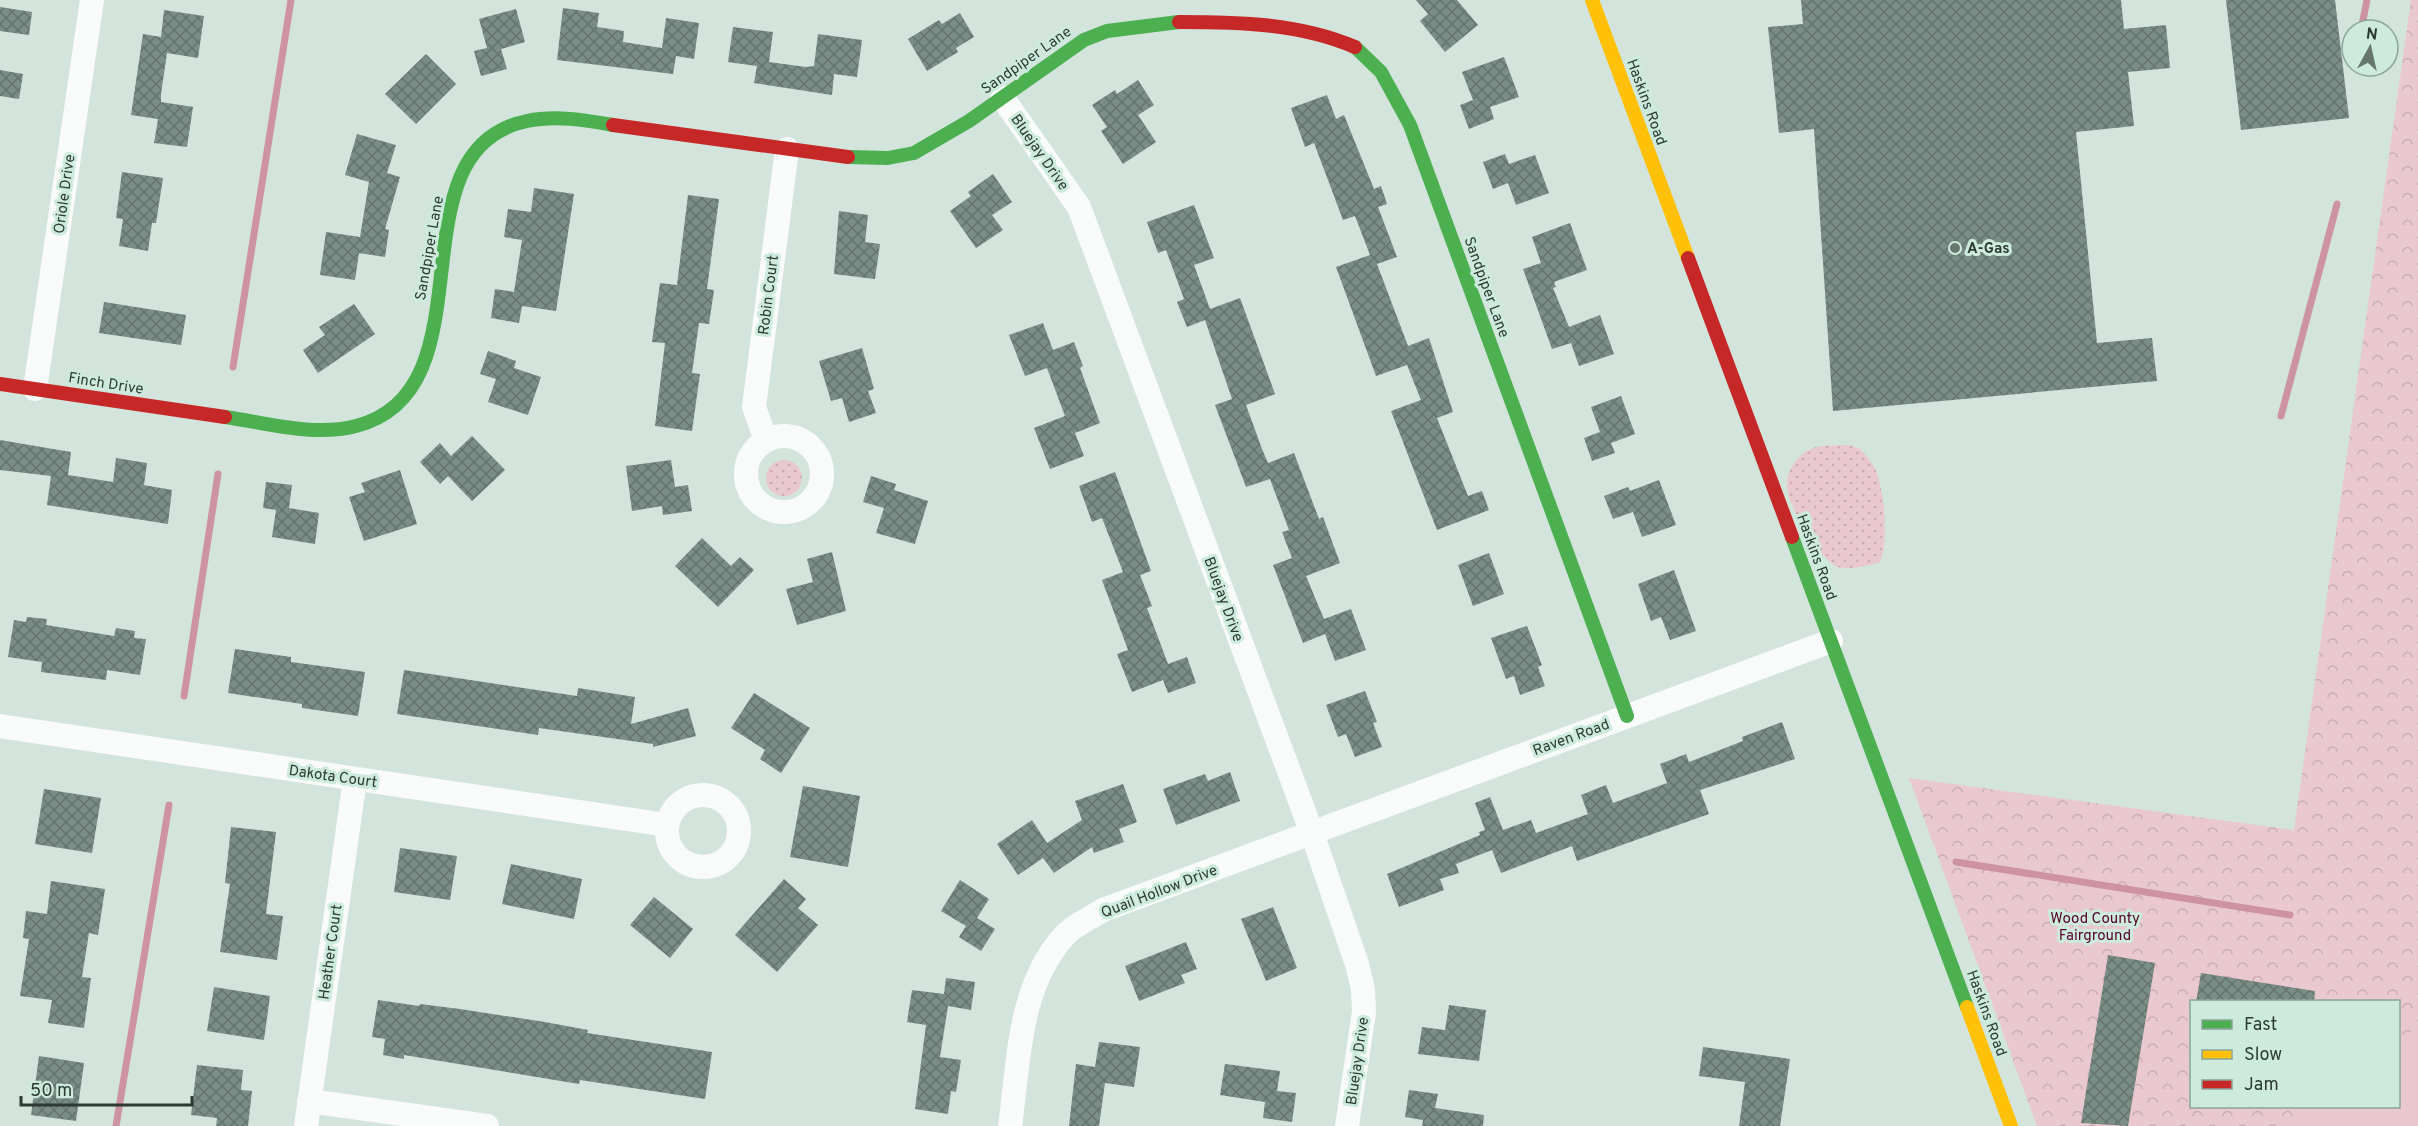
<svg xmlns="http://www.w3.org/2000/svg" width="2418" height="1126" font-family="Overpass,sans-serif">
<defs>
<pattern id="grass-dots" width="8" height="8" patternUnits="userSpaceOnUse" patternTransform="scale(1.5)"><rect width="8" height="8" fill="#eac8cf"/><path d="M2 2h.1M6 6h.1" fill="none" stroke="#c9adb2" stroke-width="1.8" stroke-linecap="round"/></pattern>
<pattern id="park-crowns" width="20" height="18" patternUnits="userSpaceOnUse" patternTransform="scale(1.5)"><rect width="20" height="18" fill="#eac8cf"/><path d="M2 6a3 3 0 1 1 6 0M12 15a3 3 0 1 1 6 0" fill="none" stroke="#c9adb2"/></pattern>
<pattern id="building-cross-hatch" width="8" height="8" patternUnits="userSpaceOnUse" patternTransform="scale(1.5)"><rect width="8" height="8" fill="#7a8d86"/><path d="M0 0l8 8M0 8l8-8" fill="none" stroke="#64746e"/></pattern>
</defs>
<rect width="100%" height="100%" fill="#d3e4dc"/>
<g fill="url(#grass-dots)">
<path d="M1848,445l11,3c7,7 13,14 17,23 8,20 14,74 3,92 -13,2 -29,8 -41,4 -20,-8 -53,-65 -51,-85 1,-13 12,-28 24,-33 9,-5 26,-3 37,-4z"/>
<circle cx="784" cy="478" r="18"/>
</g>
<path fill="url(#park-crowns)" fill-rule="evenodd" d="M2411,0h7v1126h-381l-128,-348 385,52zM2192,1002h206v104h-206z"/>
<path fill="#eac8cf" d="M2418,1028v98h-121l12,-19 89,-1 1,-65z"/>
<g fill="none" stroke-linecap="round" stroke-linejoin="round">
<g stroke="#cd93a4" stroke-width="7">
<path d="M2361,30l6,-30"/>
<path d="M233,367l58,-367"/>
<path d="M2281,416l56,-212"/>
<path d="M184,696l34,-222"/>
<path d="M1956,862l334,53"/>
<path d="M116,1126l53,-321"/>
</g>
</g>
<g fill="url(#building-cross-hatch)">
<path d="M1416,0h41l21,25 -33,27 -25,-31 8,-7z"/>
<path d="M1801,0h320l3,29 42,-4 4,43 -42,4 6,54 -58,6 21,211 55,-5 5,43 -324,30 -19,-282 -35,4 -11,-106 35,-3z"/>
<path d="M2226,0h109l14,118 -108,12z"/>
<path d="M0,7l32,5 -3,23 -29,-4z"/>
<path d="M563,8l36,5 -2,14 27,4 -1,11 39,6 4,-30 33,5 -5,36 -18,-3 -3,18 -116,-14z"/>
<path d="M516,9l9,33 -24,7 6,20 -26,7 -7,-25 13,-3 -8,-29z"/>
<path d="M164,10l40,6 -6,42 -31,-5 -6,41v8l32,5 -6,40 -33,-4 4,-24 -27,-4 12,-81 18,3z"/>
<path d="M960,13l14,24 -18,11 2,4 -31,19 -19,-32 31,-19 3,4z"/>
<path d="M733,27l40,5 -4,30 37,5 8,-1 4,-32 44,6 -5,37 -23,-3 -2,21 -78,-12 3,-17 -29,-4z"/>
<path d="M426,54l30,30 -40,40 -31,-30z"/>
<path d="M1504,57l15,40 -29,10 4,12 -25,10 -9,-24 13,-5 -11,-28z"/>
<path d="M0,70l23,4 -4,25 -19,-3z"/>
<path d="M1138,80l16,25 -16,10 18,27 -33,22 -22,-33 6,-4 -15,-22 23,-15 2,4z"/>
<path d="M1327,95l9,24 8,-4 30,74 7,-3 6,18 -9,3 19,50 -20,7 31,82 21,-8 24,74 -16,6 31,78 14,-5 7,19 -52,20 -46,-119 30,-11 -14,-35 -31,11 -40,-109 34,-12 -15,-39 -12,4 -29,-77 -9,4 -14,-39z"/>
<path d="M357,134l39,11 -9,28 13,4 -15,52 4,1 -4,27 -26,-4 -4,27 -35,-5 6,-43 34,5 9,-55 -24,-7z"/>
<path d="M1505,154l4,10 26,-9 14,38 -33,12 -8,-22 -15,6 -10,-27z"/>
<path d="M122,172l41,6 -7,45h-4l-4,28 -29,-5 4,-27 -7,-1z"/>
<path d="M993,174l19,28 -20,13 11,15 -27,18 -26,-37 21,-15 -3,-4z"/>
<path d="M534,188l40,6 -18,117 -34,-5 -3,17 -28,-5 4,-29 19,3 8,-52 -18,-3 4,-28 23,3z"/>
<path d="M688,195l31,4 -12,90 7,1 -5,34 -10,-1 -7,50 8,1 -8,57 -37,-5 10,-83 -13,-1 8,-59 17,2z"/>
<path d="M1194,205l20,53 -20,7 16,44 30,-11 35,96 -29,11 16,44 6,14 26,-10 25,66 4,-2 17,46 -34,13 18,43 27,-10 15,41 -31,11 -10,-27 -22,9 -30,-78 19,-7 -10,-26 7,-2 -19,-51 -24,8 -31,-82 17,-6 -27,-79 -18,7 -10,-25 7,-3 -18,-49 -8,3 -11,-31z"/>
<path d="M839,211l29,4 -3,27 15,2 -5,35 -41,-5z"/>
<path d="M1570,223l17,47 -33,12 2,5 -3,1 16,39 31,-12 14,39 -35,12 -8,-23 -19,6 -29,-80 18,-6 -9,-26z"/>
<path d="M104,302l82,13 -5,30 -82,-12z"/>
<path d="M354,304l21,30 -57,39 -15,-23 22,-15 -6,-8z"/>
<path d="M1043,323l10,27 21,-8 9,24 -3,2 20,55 -25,10 9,23 -34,13 -16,-41 31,-12 -18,-48 -22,8 -16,-41z"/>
<path d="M862,348l12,41 -6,2 8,22 -27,9 -7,-24 -11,3 -12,-40z"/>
<path d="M488,351l28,10 -2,7 27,9 -13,38 -40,-13 8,-23 -16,-5z"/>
<path d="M1621,396l14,38 -24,9 4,10 -23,8 -8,-23 16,-6 -9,-25z"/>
<path d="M472,436l33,34 -33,31 -24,-25 -8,8 -20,-22 20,-19 11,13z"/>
<path d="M0,440l71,12 -3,23 45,7 3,-24 31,5 -3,22 28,5 -4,34 -121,-19 4,-29 -51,-6z"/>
<path d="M671,460l4,27 13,-2 4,26 -29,4 -1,-9 -30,5 -6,-45z"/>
<path d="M400,470l17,54 -53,17 -15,-44 16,-5 -4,-9z"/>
<path d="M1115,472l36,99 -11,4 12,31 -5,2 21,56 19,-7 9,26 -28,10 -5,-13 -31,12 -15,-38 11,-4 -26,-70 21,-8 -21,-54 -10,4 -13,-36z"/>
<path d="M871,476l25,8 -2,6 34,11 -13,43 -39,-11 8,-25 -21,-6z"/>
<path d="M1659,480l17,45 -34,12 -9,-25 -20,7 -9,-23 24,-9 2,4z"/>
<path d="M266,482l26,3 -3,23 30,5 -4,31 -43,-7 4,-27 -13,-2z"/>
<path d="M702,538l29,28 9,-9 14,13 -36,37 -43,-41z"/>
<path d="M832,552l14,59 -49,14 -11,-36 27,-7 -6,-23z"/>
<path d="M1489,553l15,41 -31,12 -15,-41z"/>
<path d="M1674,570l22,61 -26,9 -9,-23 -10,4 -13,-37z"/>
<path d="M27,617l20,2 -1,6 68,11 2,-8 19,3 -1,7 12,1 -6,36 -33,-5 -1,10 -42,-5 -23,-3 1,-10 -34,-5 6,-37 12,2z"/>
<path d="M1527,626l15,39 -4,2 7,19 -25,9 -6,-19 -8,3 -15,-41z"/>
<path d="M235,649l56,8v5l74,10 -7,44 -56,-8v-4l-74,-11z"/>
<path d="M404,670l173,26 1,-8 57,9 -4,27 57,-16 8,28 -43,11v-3l-114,-16 -1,7 -141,-21z"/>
<path d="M1365,691l12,31 -4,1 9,24 -27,10 -9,-23 -8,3 -12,-32z"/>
<path d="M754,693l56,35 -29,45 -21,-14 5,-9 -34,-22z"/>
<path d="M1782,722l13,37 -95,31 9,24 -132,47 -5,-15 -71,27 -9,-23 -36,14 3,9 -19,6 4,11 -45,17 -12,-33 93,-39 -1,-3 6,-2 -10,-27 15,-6 13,33 28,-10 5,13 52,-19 -7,-19 25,-10 7,18 54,-20 -7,-19 26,-10 3,8 54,-21 -1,-4z"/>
<path d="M1230,772l10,29 -64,24 -13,-36 42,-15 3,7z"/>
<path d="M1123,784l14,38 -18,7 5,13 -30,11 -2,-6 -38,26 -11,-15 -25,17 -21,-31 35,-24 15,23 35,-23 -7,-19z"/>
<path d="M803,786l57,10 -12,71 -58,-10z"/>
<path d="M44,789l57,9 -9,55 -57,-9z"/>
<path d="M231,827l45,5 -10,82 17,2 -6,44 -57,-8 10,-68 -5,-1z"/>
<path d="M400,848l57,8 -7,44 -56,-8z"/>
<path d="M511,864l71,15 -8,40 -72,-15z"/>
<path d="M784,879l22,20 -8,9 20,17 -41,47 -42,-37z"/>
<path d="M960,880l29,19 -12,19 18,11 -14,22 -22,-14 7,-11 -25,-15z"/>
<path d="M51,881l54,8 -7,46 -9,-2 -7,44 9,1 -7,50 -36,-5 4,-23 -32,-4 9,-57 -6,-1 3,-27 21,3z"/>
<path d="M654,897l39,32 -23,29 -40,-33z"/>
<path d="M1273,907l24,61 -31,13 -25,-62z"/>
<path d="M1186,942l11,27 -16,6 4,8 -46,18 -14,-35z"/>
<path d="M2108,955l47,8 -27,163 -47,-3z"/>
<path d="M2201,973l114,18 -1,11h-118z"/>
<path d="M946,978l29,4 -4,28 -23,-4 -8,51 21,3 -5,32 -5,-1 -3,23 -33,-5 11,-84 -19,-3 5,-32 32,4z"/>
<path d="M214,987l56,9 -6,44 -57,-9z"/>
<path d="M378,1000l41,6 1,-2 40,5 85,13 43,8 -1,3 125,19 -7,47 -125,-19 -1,4 -175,-29v4l-21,-4 2,-16 -13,-2z"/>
<path d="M1449,1005l37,5 -7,51 -61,-7 4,-27 23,3z"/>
<path d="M1099,1042l41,5 -6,40 -29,-4 -6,43h-30l7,-62 19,3z"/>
<path d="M1703,1047l87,12 -10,67h-41l6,-44 -46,-6z"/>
<path d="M39,1056l45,7 -8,58 -45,-6z"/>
<path d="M1225,1064l55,7 -3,20 19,2 -4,29 -29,-4 2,-16 -45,-7z"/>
<path d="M197,1065l46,5 -2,20 11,1 -4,35h-32l1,-8 -26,-3z"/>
<path d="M1409,1090l29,4 -3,14 49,7 -1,11h-61l1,-6 -18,-3z"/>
</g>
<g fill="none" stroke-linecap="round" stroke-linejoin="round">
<g stroke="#f8fbfa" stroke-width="24">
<path d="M1002,97l77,110 233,626 45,131 6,25 1,23 -17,114"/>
<path d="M35,389l57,-389"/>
<circle cx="784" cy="474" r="38"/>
<path d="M766,440l-12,-33 33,-258"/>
<path d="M0,726l667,99"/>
<circle cx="703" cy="831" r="36"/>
<path d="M309,1101l178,25"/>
<path d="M306,1126l49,-347"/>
<path d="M1010,1126c9,-64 8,-140 55,-191 9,-10 26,-17 38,-25l728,-269"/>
</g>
<g stroke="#4caf50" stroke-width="14">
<path d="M1355,47l26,25 29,53 217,591"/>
<path d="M848,157l40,1 26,-5 55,-32 115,-81 23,-9 72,-9"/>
<path d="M225,417c42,6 89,20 131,9 140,-36 31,-276 171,-305 28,-6 58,-1 86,4"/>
<path d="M1792,537l175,470"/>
</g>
<g stroke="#ffc107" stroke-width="14">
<path d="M1592,0l96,258"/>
<path d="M1967,1007l44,119"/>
</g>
<g stroke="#c62828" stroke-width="14">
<path d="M1179,22c59,0 120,1 176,25"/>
<path d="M613,125l235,32"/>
<path d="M1688,258l104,279"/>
<path d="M0,384l225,33"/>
</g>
</g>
<circle fill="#67766f" stroke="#ccebdd" stroke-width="2" cx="1955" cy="248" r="6"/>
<g text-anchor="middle" stroke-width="6" stroke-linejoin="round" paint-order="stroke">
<g font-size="15" fill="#2d3a34" stroke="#ccebdd">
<text transform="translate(1026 60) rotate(-35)" y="5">Sandpiper Lane</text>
<text transform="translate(1647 102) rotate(70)" y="5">Haskins Road</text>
<text transform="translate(1040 152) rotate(55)" y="5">Bluejay Drive</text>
<text transform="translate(64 194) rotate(-82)" y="5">Oriole Drive</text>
<text transform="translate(429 248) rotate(-80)" y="5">Sandpiper Lane</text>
<text transform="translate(1487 287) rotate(70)" y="5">Sandpiper Lane</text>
<text transform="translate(768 295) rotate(-83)" y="5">Robin Court</text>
<text transform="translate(106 383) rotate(9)" y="5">Finch Drive</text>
<text transform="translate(1817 557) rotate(70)" y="5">Haskins Road</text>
<text transform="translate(1224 599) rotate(70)" y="5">Bluejay Drive</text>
<text transform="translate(1571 737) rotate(-20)" y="5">Raven Road</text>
<text transform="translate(333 776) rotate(8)" y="5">Dakota Court</text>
<text transform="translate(1159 891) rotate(-21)" y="5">Quail Hollow Drive</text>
<text transform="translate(330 952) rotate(-82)" y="5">Heather Court</text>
<text transform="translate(1987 1013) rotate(70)" y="5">Haskins Road</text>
<text transform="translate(1357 1061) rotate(-82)" y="5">Bluejay Drive</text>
</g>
<g font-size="15" font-weight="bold" fill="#2d3a34" stroke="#ccebdd" text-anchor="start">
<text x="1967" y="253">A-Gas</text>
</g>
<g font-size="15" fill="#570129" stroke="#ccebdd">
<text x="2095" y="923">Wood County<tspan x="2095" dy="17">Fairground</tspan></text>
</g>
</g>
<rect x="2190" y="1000" width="210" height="108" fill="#ccebdd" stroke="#8ca499" stroke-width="1.5"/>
<rect x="2202" y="1020" width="30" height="9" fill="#4caf50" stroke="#8ca499" stroke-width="1.5"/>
<text x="2244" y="1030" font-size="18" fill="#2d3a34">Fast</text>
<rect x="2202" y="1050" width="30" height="9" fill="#ffc107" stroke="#8ca499" stroke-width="1.5"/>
<text x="2244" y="1060" font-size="18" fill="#2d3a34">Slow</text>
<rect x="2202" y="1080" width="30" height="9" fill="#c62828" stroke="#8ca499" stroke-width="1.5"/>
<text x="2244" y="1090" font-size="18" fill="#2d3a34">Jam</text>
<g transform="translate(2370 48) rotate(8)"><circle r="28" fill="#ccebdd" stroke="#8ca499" stroke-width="1.5"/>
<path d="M0-4.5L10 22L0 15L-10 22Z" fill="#67766f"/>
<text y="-9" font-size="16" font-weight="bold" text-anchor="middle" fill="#2d3a34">N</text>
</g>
<path d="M21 1096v9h171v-9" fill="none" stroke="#2d3a34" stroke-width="3"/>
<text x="30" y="1096" font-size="18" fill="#2d3a34" stroke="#ccebdd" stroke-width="4.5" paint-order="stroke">50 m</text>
</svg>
